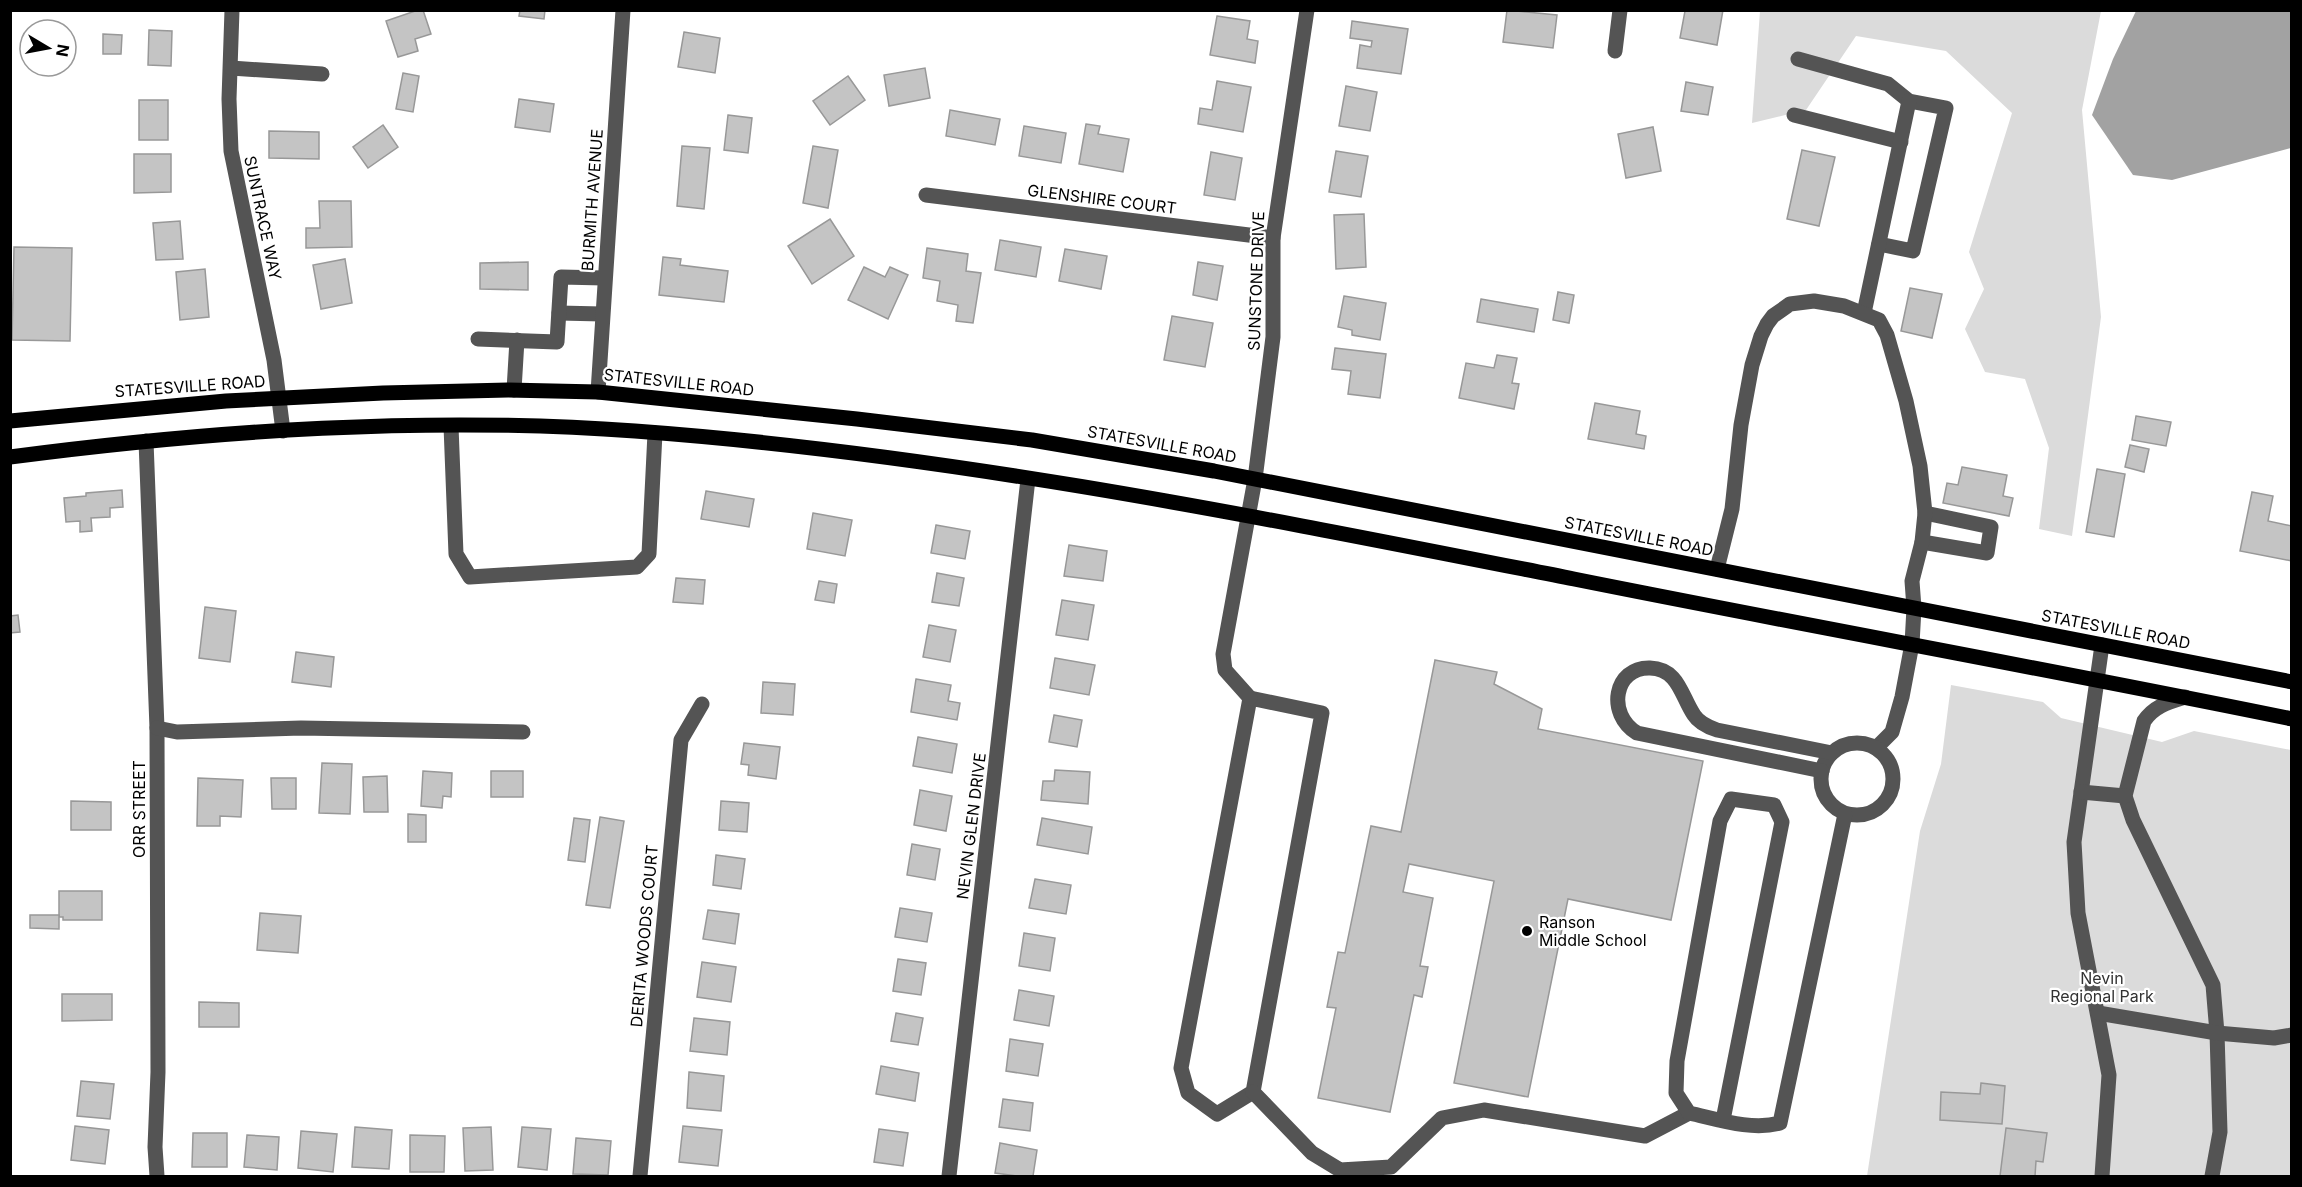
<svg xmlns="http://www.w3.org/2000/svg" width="2302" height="1187" font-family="Inter,sans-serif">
<rect width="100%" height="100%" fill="#fff"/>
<g fill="#dbdbdb">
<path d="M1760,11h341l-19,99 19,207 -29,219 -33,-7 10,-81 -24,-69 -40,-7 -20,-43 19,-40 -15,-37 43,-139 -66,-62 -90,-15 -50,74 -54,13z"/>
<path d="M1951,685l92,17 18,16 101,24 32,-11 97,19v426h-424l53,-345 21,-67z"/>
</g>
<path fill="#a2a2a2" d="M2136,11h155v137l-119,32 -39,-5 -41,-60 21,-56z"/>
<g fill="#c4c4c4" stroke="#989898" stroke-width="1.5">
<path d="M418,10h5l8,24 -16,5 3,12 -20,6 -12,-36z"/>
<path d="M520,10h25l-1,9 -25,-3z"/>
<path d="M1507,10l50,5 -4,33 -50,-6z"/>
<path d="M1680,10h43l-6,35 -37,-7 5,-27z"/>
<path d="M1217,16l33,5 -3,18 11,2 -3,22 -45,-8z"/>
<path d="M1352,21l56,8 -7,45 -44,-6 3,-23 11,2 1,-6 -22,-3z"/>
<path d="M149,30l23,1 -1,35 -23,-1z"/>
<path d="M684,32l36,6 -5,35 -37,-6z"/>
<path d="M103,34l19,1 -1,19h-18z"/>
<path d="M925,68l5,30 -41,8 -5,-31z"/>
<path d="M403,73l16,3 -6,36 -17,-3z"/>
<path d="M848,76l17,24 -35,25 -17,-24z"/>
<path d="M1217,81l34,6 -8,45 -45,-8 2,-16 12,2z"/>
<path d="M1686,82l27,5 -5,28 -27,-4z"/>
<path d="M1346,86l31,6 -7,39 -31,-5z"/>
<path d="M519,99l35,5 -4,28 -35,-5z"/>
<rect x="139" y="100" width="29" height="40"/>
<path d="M950,110l50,9 -5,26 -49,-9z"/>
<path d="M728,115l24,3 -4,35 -24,-3z"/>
<path d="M1086,124l14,2 -2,8 31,5 -6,33 -44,-8z"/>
<path d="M383,125l15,22 -30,21 -15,-21z"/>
<path d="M1024,126l42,7 -5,30 -42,-7z"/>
<path d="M1653,127l8,44 -35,7 -8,-44z"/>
<path d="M269,131l50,1v27l-50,-1z"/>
<path d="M682,146l28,2 -6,61 -27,-3z"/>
<path d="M813,146l25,4 -10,58 -25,-5z"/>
<path d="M1802,150l33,7 -16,69 -32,-7z"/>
<path d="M1336,151l32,5 -7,41 -32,-5z"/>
<path d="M1211,152l31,6 -7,42 -31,-5z"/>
<path d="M134,154h37v38l-37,1z"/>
<path d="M319,201h32l1,46 -46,1v-20h14z"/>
<path d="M1364,214l2,53 -30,2 -2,-54z"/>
<path d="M830,219l24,37 -42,28 -24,-38z"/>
<path d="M180,221l3,38 -27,1 -3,-37z"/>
<path d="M1000,240l41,7 -5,30 -41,-7z"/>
<path d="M14,247l58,1 -2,93 -58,-1z"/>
<path d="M927,248l41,6 -2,17 15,2 -8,50 -17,-2 2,-16 -21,-4 3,-20 -17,-3z"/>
<path d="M1065,249l42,7 -6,33 -42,-8z"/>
<path d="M663,257l18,2 -1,6 48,6 -4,31 -65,-7z"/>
<path d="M345,259l7,44 -31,6 -8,-44z"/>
<path d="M528,262v28l-48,-1v-26z"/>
<path d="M1198,262l25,4 -6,34 -24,-5z"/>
<path d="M864,267l21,10 5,-10 18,8 -20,44 -40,-19z"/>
<path d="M205,269l4,48 -29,3 -4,-48z"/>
<path d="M1910,288l32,6 -10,44 -31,-7z"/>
<path d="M1558,292l16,3 -5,28 -16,-3z"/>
<path d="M1344,296l42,7 -6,37 -28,-5v-5l-14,-3z"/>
<path d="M1481,299l57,10 -4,23 -57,-10z"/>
<path d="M1172,316l41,7 -8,44 -41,-7z"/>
<path d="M1335,348l51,6 -6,44 -32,-4 3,-23 -19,-2z"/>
<path d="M1497,355l20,3 -5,25 7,1 -5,25 -55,-11 7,-35 28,5z"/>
<path d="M1595,403l45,8 -4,23 10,2 -2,13 -56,-10z"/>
<path d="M2136,416l35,6 -5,24 -34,-6z"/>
<path d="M2130,445l19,4 -5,23 -19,-5z"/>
<path d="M1962,467l45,8 -4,21 10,2 -4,18 -66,-13 4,-20 11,2z"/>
<path d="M2097,469l28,5 -11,63 -28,-5z"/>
<path d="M122,490l1,17 -13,1v9l-19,1 1,13 -12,1v-11l-14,1 -2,-24 22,-2v-3z"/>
<path d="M706,491l48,8 -5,28 -48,-8z"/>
<path d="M2252,492l21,4 -5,25 24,5v35l-52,-10z"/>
<path d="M813,513l39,7 -7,36 -38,-7z"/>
<path d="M936,525l34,6 -5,28 -34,-6z"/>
<path d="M1069,545l38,6 -4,30 -39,-5z"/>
<path d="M937,573l27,5 -5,28 -27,-4z"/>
<path d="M676,578l29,2 -2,24 -30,-2z"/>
<path d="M819,581l18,3 -3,19 -19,-3z"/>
<path d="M1062,600l32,5 -6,35 -32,-5z"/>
<path d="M205,607l31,4 -6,51 -31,-4z"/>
<path d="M18,615l2,17 -10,1v-17z"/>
<path d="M929,625l27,5 -6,32 -27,-5z"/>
<path d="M296,652l38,5 -3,30 -39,-5z"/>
<path d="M1055,658l40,7 -6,30 -39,-7z"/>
<path d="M1435,660l62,12 -3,12 48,25 -4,20 165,32 -32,159 -103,-21 -40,198 -74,-14 40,-202 -85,-17 -6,28 30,6 -13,68 8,1 -6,30 -8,-2 -24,117 -72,-14 18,-90 -9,-1 11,-55 7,1 26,-127 30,6z"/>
<path d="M916,679l35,6 -3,16 12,2 -3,17 -46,-8z"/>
<path d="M763,682l32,2 -2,31 -32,-2z"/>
<path d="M1054,715l28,5 -5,27 -28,-5z"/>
<path d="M918,737l39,7 -5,29 -39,-7z"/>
<path d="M744,743l36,4 -4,32 -28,-4 1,-10 -8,-1z"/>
<path d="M322,763l30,1 -2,50 -31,-1z"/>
<path d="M1055,770l35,2 -2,32 -47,-4 2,-19h11z"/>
<path d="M423,771l29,2 -1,24 -8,-1 -1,12 -21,-2z"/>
<rect x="491" y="771" width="32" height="26"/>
<path d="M387,776l1,36h-24l-1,-35z"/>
<path d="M198,778l45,2 -2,37 -21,-1v10h-23z"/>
<path d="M271,778h25v31h-24z"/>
<path d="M920,790l32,6 -6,35 -32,-6z"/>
<path d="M71,801l40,1v28h-40z"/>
<path d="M721,801l28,2 -2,29 -28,-2z"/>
<path d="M408,814l18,1v27h-18z"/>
<path d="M600,817l24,4 -14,87 -24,-3z"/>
<path d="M574,818l16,2 -5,42 -17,-2z"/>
<path d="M1042,818l50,9 -4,27 -51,-9z"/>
<path d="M912,844l28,5 -5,31 -28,-5z"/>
<path d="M716,855l29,4 -4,30 -28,-4z"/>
<path d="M1035,879l36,6 -5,29 -37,-6z"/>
<path d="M59,891h43v29h-39v-3h-4z"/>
<path d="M900,908l32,5 -5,29 -32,-5z"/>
<path d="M708,910l31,4 -4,30 -32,-5z"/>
<path d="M260,913l41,3 -3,37 -41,-3z"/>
<path d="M30,915h29v14l-29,-1z"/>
<path d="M1024,933l31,5 -5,33 -31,-5z"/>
<path d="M898,959l28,4 -5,32 -28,-4z"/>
<path d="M702,962l34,5 -5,35 -34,-5z"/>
<path d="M1019,990l35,6 -5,30 -35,-6z"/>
<path d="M62,994h50v26l-50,1z"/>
<path d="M199,1002l40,1v24h-40z"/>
<path d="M896,1013l27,5 -5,27 -27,-4z"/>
<path d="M694,1018l36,4 -3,33 -37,-4z"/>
<path d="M1010,1039l33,5 -5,32 -32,-5z"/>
<path d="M881,1066l38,7 -4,28 -39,-7z"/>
<path d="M689,1072l35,4 -3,35 -34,-3z"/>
<path d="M81,1081l33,3 -4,35 -33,-3z"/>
<path d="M1981,1083l24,3 -3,38 -62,-4 1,-28 39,2z"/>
<path d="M1003,1099l30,4 -3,28 -31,-4z"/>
<path d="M75,1126l34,4 -4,34 -34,-4z"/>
<path d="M683,1126l39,4 -4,36 -39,-4z"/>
<path d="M355,1127l37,3 -3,39 -37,-2z"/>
<path d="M491,1127l2,43 -28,1 -2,-43z"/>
<path d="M522,1127l29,2 -4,41 -29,-3z"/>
<path d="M2006,1128l41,5 -4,29 -7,-1 -1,15h-35z"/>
<path d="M879,1129l29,4 -5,33 -29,-4z"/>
<path d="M301,1131l36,3 -4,38 -35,-4z"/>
<path d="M193,1133h34v34h-35z"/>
<path d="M247,1135l32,2 -2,33 -33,-3z"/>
<path d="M410,1135l35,1 -1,36h-34z"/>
<path d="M576,1138l35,3 -3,34 -35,-1z"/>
<path d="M1000,1143l37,7 -4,26h-16l-22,-3z"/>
</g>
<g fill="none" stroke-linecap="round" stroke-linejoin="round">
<g stroke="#545454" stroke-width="15">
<path d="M232,10l-3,89 2,52 43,209 9,71"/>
<path d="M1615,51l5,-41"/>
<path d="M1798,59l90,25 21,17 37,7 -33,143 -34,-7"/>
<path d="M231,68l91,6"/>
<path d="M1794,115l107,27"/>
<path d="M926,195l347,43"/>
<path d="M559,313l43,1"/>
<path d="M1864,313l45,-212"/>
<path d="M478,339l79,3 4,-65 43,1"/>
<path d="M514,390l3,-50"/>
<path d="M598,392l25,-382"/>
<path d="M451,426l5,128 14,23 167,-10 12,-13 6,-121"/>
<path d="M146,441l11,287 1,344 -3,75 2,29"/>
<path d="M1922,542l65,11 4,-26 -66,-14"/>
<path d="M1717,569l15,-60 9,-84 11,-60 9,-29 6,-12 6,-8 17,-12 24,-3 30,5 35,14 8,15 19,66 14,65 5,47 -3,29 -10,39 2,27 -2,36 -10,53 -10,35 -16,16"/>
<path d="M2102,645l-28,197 4,71 31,162 -7,101"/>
<path d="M2185,697c-16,5 -31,9 -41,24l-19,75 8,24 80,165 4,48 3,99 -8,44"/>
<path d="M1250,698l72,15 -69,379 -36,22 -29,-21 -7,-25z"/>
<path d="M1250,698l-25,-28 -2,-16 32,-175 18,-142v-99l34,-228"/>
<path d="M157,728l20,4 124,-4 222,4"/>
<circle cx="1857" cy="779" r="36"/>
<path d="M1822,771l-185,-38c-31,-19 -23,-66 13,-65 29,1 31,28 44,47 5,8 14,12 23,15l115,23"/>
<path d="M2081,792l44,4"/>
<path d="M2098,1013l119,20 57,5 18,-3"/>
<path d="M1253,1092l59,61 28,17 51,-3 51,-49 42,-8 161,26 44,-23"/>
<path d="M1723,1120l59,-298 -8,-17 -43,-6 -11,22 -43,240 -1,32 13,20c28,6 62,18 91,10l65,-309"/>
<path d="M640,1176l41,-436 21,-36"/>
<path d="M949,1176l79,-697"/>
</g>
<g stroke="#000" stroke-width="15">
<path d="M10,421l216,-20 157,-8 125,-3 90,2 259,27 175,21 182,31 1078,211"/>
<path d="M10,457c207,-27 417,-41 625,-26 316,23 629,87 939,148 239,48 479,91 718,140"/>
</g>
</g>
<circle fill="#000" stroke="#fff" stroke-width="2" cx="1527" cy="931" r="6"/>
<g text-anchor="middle" stroke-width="4.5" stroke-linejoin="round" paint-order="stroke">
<g font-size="16" fill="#000" stroke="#fff">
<text transform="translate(1102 199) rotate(7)" y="6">GLENSHIRE COURT</text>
<text transform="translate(592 200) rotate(-86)" y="6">BURMITH AVENUE</text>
<text transform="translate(263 218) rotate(78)" y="6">SUNTRACE WAY</text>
<text transform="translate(1256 281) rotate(-88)" y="6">SUNSTONE DRIVE</text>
<text transform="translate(679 382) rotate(6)" y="6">STATESVILLE ROAD</text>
<text transform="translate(190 386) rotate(-4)" y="6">STATESVILLE ROAD</text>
<text transform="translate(1162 444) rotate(10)" y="6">STATESVILLE ROAD</text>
<text transform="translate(1639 536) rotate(11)" y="6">STATESVILLE ROAD</text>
<text transform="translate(2116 629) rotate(11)" y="6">STATESVILLE ROAD</text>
<text transform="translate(139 809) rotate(-90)" y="6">ORR STREET</text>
<text transform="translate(971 826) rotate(-83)" y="6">NEVIN GLEN DRIVE</text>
<text transform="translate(644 936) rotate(-85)" y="6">DERITA WOODS COURT</text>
</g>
<g font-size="16" fill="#000" stroke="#fff" text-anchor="start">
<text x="1539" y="928">Ranson<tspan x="1539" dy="18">Middle School</tspan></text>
</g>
<g font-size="16" fill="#323232" stroke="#fff">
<text x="2102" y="984">Nevin<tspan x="2102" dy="18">Regional Park</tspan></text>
</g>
</g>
<rect width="2302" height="1187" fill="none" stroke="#000000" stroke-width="24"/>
<g transform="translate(48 48) rotate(100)"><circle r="28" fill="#ffffff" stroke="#999999" stroke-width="1.5"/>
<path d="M0-4.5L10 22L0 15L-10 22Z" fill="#000000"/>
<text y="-9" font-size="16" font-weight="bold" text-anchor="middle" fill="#000000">N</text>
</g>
</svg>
